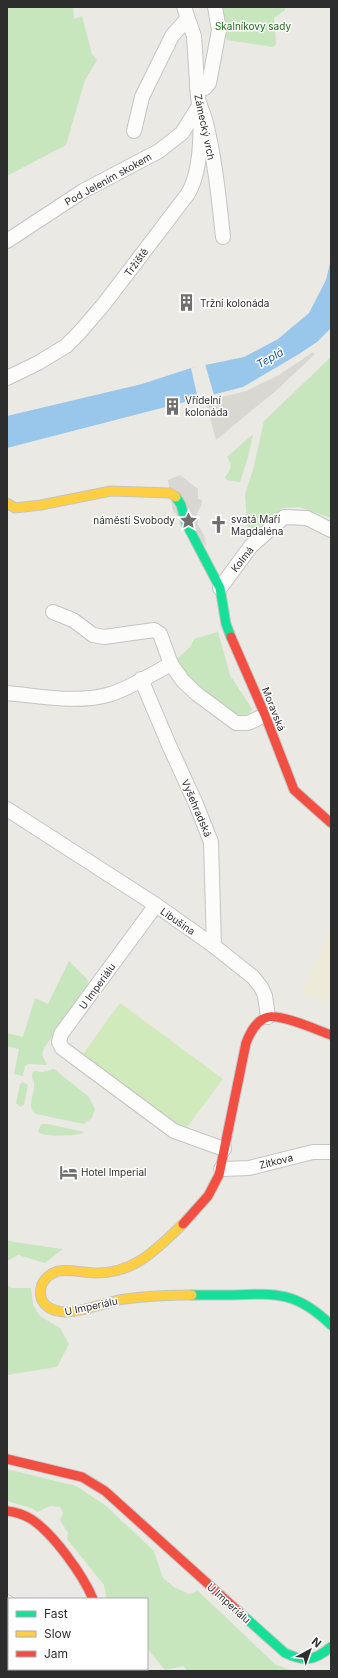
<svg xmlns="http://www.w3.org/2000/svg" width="338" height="1678" font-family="Inter,sans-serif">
<rect width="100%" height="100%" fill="#eae9e4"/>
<path fill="#edead9" d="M331,930v74l-28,-10 1,-9z"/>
<g fill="#c7e6be">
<path d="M7,7h66l1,12 8,-3 10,38 5,6 -12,20 -19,65 -59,31z"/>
<path d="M218,7h67v3l-11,8 2,26 -3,3 -46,-7 -5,-13z"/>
<path d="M331,357v161l-32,-11 -17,1 -26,25 -9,-7 -2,-32 8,-24 11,-49z"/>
<path d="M253,434l-5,23 -8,25 -13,-2 -2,-3c6,-7 8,-12 2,-20z"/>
<path d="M218,632l12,43 22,34 -2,4 -5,2 -13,-1 -27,-18 -31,-34 16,-15 4,-8z"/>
<path d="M69,961l18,18 1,3 -2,7 -42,59c-4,10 1,10 3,17l-19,-1 -3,2 -2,10 -9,-2 5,-25 -12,-3v-13l16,4 12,-39 13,6z"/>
<path d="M54,1069l35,28 6,12 -3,9 -8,6 -48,-10 -3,-2c-5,-8 1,-17 1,-26 1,-7 -5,-9 0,-15l8,1z"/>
<path d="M23,1082l5,3 -4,20 -4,2 -4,-4 4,-19z"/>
<path d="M41,1124h6l38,8c-8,4 -39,6 -47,0z"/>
<path d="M7,1240l7,2 49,7 -18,14 -27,-8 -11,6z"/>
<path d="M7,1285l5,3h19l2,17 7,11 20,12 9,16 -12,23 -50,8z"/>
<path d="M7,1469l69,17 29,19 49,46 9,27 11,9 15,7 9,-3 78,74 17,6h-106l-3,-5 -19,4 -18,-22v-49h-40l-3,-14 -37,-46 1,-6 -8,-13 3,-7 -3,-6 -10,-1 -12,6 -7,-4 -24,-7z"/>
</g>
<path fill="#d0eabb" d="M120,1003l103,76 -38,51 -102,-76z"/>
<g fill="#d8d7d2">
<path d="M313,352l2,2 -36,34 -63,52 -10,-37 16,-6 24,-6 33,-16z"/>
<path d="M180,475l18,14v10l4,1v4l-6,11 2,3v7l7,12 1,9 -33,-35 -5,-31z"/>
</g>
<g fill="#99c7eb">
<path d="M331,259v69l-14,14 -18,12 -56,33 -236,61v-32l135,-32 49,-16 53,-11 34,-18 31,-26 17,-33z"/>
<path d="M7,1614l2,3v52h39l1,2h-39l-3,-4z"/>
</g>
<path fill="#eae9e4" d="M205,364l9,31 -16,4 -7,-31z"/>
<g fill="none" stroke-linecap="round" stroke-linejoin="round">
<defs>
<g id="street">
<path d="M184,7l10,29 4,61c1,9 6,17 8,26 9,37 13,76 17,114"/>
<path d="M197,87l8,1 4,-5 10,-53 -4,-23"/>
<path d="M134,131l8,-34 30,-61 15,-17"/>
<path d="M7,241l76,-50 76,-40 23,-18 17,-27"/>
<path d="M7,378l31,-15 28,-17 13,-13 25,-29 83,-109c14,-21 15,-64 12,-89"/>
<path d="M220,588l31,-42 33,-29 23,1 24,12"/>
<path d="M53,612l20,8 20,15 11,2 50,-7 6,4 11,30"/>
<path d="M141,679l28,66 27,59 15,38 3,104"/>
<path d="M7,693c34,3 71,11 104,1 21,-7 41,-20 60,-30l12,17 14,13 39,29h12l17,-8"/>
<path d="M7,809l149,96 58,41 39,31 8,10 4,9 3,21"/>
<path d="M156,905l-95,129 -2,8 3,6 112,83 50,18"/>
<path d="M221,1169l28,-1 64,-16h18"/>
<path d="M7,1602l2,3"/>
</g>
<g id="fast">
<path d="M176,497l5,8 5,18 34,65 6,36 5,13"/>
<path d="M192,1295c14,0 27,0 40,0 45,-2 65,-3 99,30"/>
<path d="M238,1611l47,42c20,9 29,8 46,-6"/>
</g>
<g id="slow">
<path d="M7,503l8,5 26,-3 70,-14 59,2 6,4"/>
<path d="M183,1224c-26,24 -47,49 -86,49 -13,0 -26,-4 -39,-2 -8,3 -12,6 -16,13 -2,6 -2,13 1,18 17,23 60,-1 82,-3 22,-3 45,-4 67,-4"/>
</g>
<g id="jam">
<path d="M231,637l34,78 29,75 37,33"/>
<path d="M183,1224l25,-28 11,-21 27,-132c4,-10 10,-23 22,-26 13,-3 49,13 63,18"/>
<path d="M7,1459l75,18 23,14 133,120"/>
<path d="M7,1511c8,1 16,3 24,8 22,14 52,56 62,80"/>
<path d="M65,1671l3,-2"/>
</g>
</defs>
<use href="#street" stroke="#c4c4c4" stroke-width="16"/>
<use href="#fast" stroke="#c4c4c4" stroke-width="11"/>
<use href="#slow" stroke="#c4c4c4" stroke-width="11"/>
<use href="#jam" stroke="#c4c4c4" stroke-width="11"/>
<use href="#street" stroke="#fcfcfb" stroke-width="14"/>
<use href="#fast" stroke="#16e098" stroke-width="9"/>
<use href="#slow" stroke="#ffcf43" stroke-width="9"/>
<use href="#jam" stroke="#f24e42" stroke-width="9"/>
</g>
<defs>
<symbol id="building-bare" viewBox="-9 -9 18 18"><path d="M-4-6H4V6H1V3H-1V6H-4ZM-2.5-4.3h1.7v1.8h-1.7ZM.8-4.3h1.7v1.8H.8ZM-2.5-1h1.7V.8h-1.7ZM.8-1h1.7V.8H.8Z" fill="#6f6f6d" stroke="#fff" stroke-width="2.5" paint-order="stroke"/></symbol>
<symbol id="sight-bare" viewBox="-9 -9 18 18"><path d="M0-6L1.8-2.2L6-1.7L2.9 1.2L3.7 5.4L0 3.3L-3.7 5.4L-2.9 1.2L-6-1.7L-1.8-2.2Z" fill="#6f6f6d" stroke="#fff" stroke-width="2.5" paint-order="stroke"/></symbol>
<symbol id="church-bare" viewBox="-9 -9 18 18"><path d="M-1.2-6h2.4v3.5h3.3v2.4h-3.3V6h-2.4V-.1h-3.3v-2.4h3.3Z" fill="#6f6f6d" stroke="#fff" stroke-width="2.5" paint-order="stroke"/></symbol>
<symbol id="hotel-bare" viewBox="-9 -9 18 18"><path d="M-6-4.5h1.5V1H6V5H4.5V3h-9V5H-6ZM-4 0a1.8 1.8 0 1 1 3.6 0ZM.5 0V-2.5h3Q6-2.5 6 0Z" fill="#6f6f6d" stroke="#fff" stroke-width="2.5" paint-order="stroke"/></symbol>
</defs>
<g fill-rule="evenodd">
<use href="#building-bare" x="174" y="290" width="25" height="25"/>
<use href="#building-bare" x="160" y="394" width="25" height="25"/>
<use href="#sight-bare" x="176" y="508" width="25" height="25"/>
<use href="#church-bare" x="206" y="512" width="25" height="25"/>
<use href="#hotel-bare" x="56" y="1160" width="25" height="25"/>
</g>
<g text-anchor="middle" stroke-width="3" stroke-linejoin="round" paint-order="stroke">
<g font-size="10" fill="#1f6b1c" stroke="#fff">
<text x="253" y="30">Skalníkovy sady</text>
</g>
<g font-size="10" fill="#2d2d2d" stroke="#fff">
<text transform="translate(205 127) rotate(78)" y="4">Zámecký vrch</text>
<text transform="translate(108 179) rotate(-29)" y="4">Pod Jelením skokem</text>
<text transform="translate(136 262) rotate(-53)" y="4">Tržiště</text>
<text transform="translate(242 559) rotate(-52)" y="4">Kolmá</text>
<text transform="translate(274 709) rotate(68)" y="4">Moravská</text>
<text transform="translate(197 808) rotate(67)" y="4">Vyšehradská</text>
<text transform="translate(178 921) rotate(35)" y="4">Libušina</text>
<text transform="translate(97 986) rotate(-54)" y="4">U Imperiálu</text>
<text transform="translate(276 1161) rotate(-14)" y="4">Zítkova</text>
<text transform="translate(91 1306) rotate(-12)" y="4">U Imperiálu</text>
<text transform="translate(229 1603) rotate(42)" y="4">U Imperiálu</text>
</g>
<g font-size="10" fill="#2d2d2d" stroke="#fff" text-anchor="start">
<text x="200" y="307">Tržní kolonáda</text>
<text x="185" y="404">Vřídelní<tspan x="185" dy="12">kolonáda</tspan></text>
<text x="231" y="523">svatá Maří<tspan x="231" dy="12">Magdaléna</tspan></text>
<text x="175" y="524" text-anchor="end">náměstí Svobody</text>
<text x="81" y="1176">Hotel Imperial</text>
</g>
<g font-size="11" font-style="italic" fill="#10559f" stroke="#fff">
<text transform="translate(270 358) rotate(-29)" y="4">Teplá</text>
</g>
</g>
<rect width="338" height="1678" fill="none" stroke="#2d2d2d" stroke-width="16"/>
<rect x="8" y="1598" width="140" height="72" fill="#ffffff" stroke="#ababab"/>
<rect x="16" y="1611" width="20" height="6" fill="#16e098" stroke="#ababab"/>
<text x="44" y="1618" font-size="12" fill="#2d2d2d">Fast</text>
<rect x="16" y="1631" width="20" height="6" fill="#ffcf43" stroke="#ababab"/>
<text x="44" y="1638" font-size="12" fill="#2d2d2d">Slow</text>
<rect x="16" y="1651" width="20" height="6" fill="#f24e42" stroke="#ababab"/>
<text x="44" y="1658" font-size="12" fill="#2d2d2d">Jam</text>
<g transform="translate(310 1650) rotate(40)" stroke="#ffffff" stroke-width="3" paint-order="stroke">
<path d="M0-3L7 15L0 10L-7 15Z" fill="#2d2d2d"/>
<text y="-6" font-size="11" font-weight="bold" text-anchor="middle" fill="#2d2d2d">N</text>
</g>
</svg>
